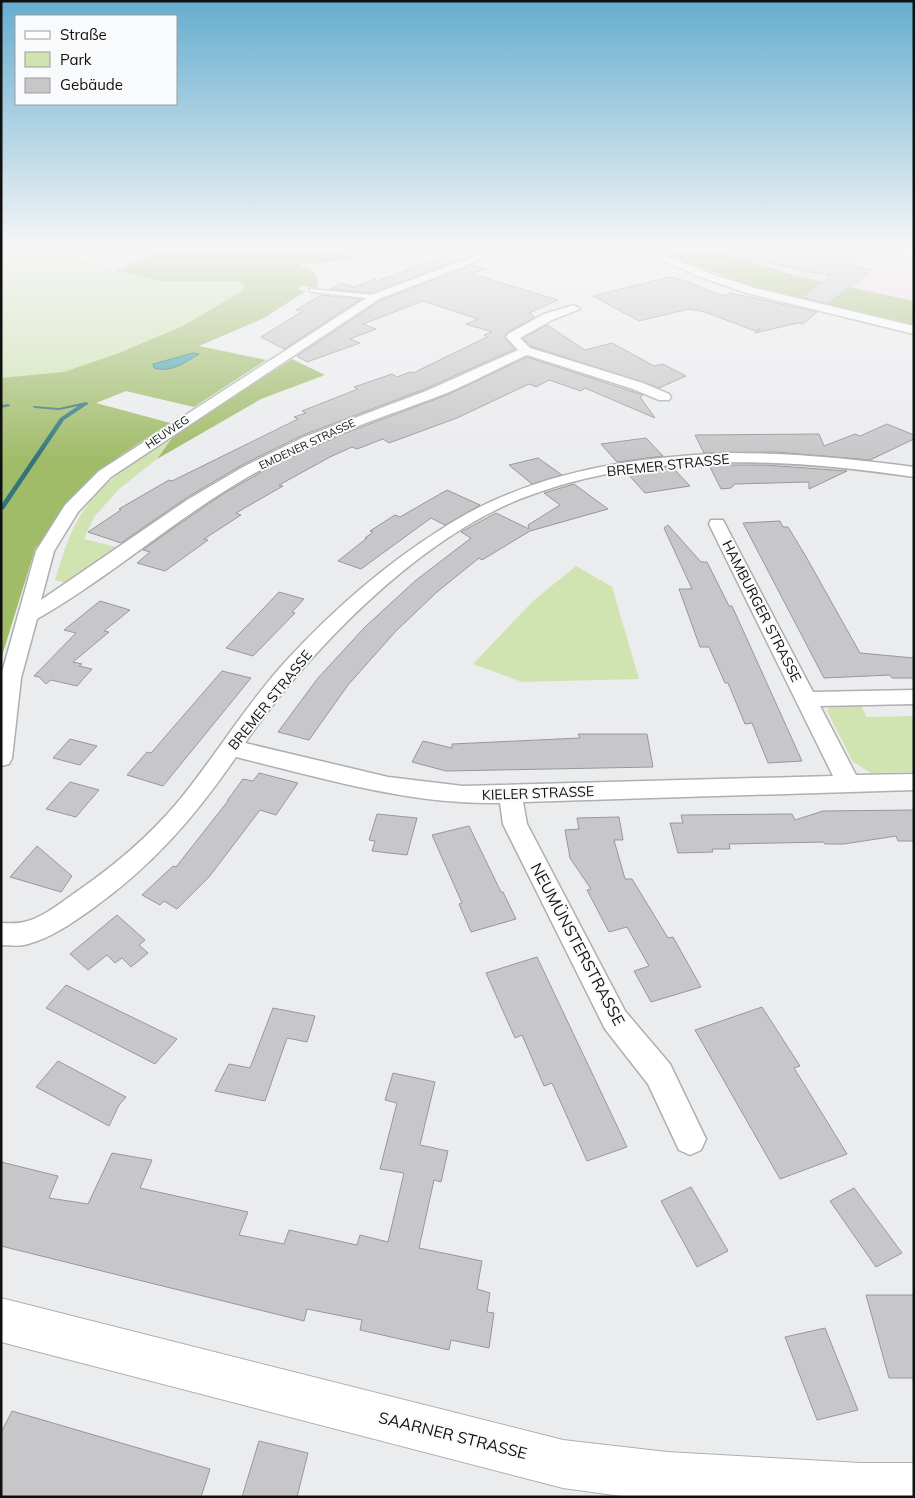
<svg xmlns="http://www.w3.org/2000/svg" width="915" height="1498" font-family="Mulish,sans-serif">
<rect width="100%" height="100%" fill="#ebecee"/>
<path fill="#f5dbdf" d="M712,249h146l56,10v42l-121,-26z"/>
<g fill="#d0e3b1">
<path d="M1,249h61l53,22 48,11 76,-1 67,10 -42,27 -65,28 67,14 -72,47 -68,-16 -30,12 74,20 -48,31 -31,23 -56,72 -34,110z"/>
<path d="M175,434l-18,25 -38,30 -25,28 -10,22 32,8 -51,36 -10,-3c7,-23 14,-47 27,-67 23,-35 59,-56 93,-79z"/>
<path d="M576,566l36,21 27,92 -117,3 -49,-18 60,-63z"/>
<path d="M835,702l24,1 8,14 47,-1v56l-43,1 -18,-11 -26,-51z"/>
</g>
<g fill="#a1bc69">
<path d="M164,249h213l-30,4 7,7 -52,4 -2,3 9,1 7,7 2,13 -16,-2 -4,4 8,1 -42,27 -65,28 67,14 -72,47 -68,-16 -30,12 74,20 -48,31 -31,23 -56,72 -34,110v-281l63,-6 55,-19 64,-27 59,-35 3,-5 -6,-5 -76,1 -48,-11z"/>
<path d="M651,249h61l81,26 121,26v26l-107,-25 -50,-14z"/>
<path d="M292,359l33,16 -64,24 -104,60 18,-25z"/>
</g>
<path fill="#40a2a9" stroke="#32767b" d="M193,353l6,1c-15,9 -28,19 -45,14l-1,-4z"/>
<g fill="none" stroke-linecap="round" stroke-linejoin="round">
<g fill="#32767b" fill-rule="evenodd">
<path d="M86,402l2,1v1l-24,16 -60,89 -3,2v-6l59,-87 18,-12 -19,4 -24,-2 -2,-1v-1l26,2z"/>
<path d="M8,404l2,1v1l-9,2v-3z"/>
</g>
</g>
<g fill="#c7c7c9" stroke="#979899">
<path d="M745,249h125l-23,16 24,5 -43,34 -26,-7 29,-21 -87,-18z"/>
<path d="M443,257l13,4 -84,32 -42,-4 11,-6 12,4 22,-8 2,2z"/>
<path d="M471,265l13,4 -12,5 86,26 -29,13 6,4 -29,16 -1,5 10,11 -90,40 -122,46 -61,30 -56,33 -65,45 -33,-11 33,-22 -2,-1 50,-29 3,1 126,-62 -4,-2 12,-4 -4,-2 56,-22 -4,-2 38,-13 5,3 13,-5 3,1 74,-36 -3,-2 8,-3 -26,-8 12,-5 -55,-18 -60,23 13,5 -26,10 10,4 -53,19 -10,-6 83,-55z"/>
<path d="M670,277l19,5 33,14 9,-3 86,19 -14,12 -5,-1 -43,10 5,-4 -5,2 -50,-19 -16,-3 -50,12 -46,-25z"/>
<path d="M321,295l40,4 -77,50 -23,-12 42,-26 -7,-1z"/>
<path d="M547,325l38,25 27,-7 42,23 9,-2 23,12 -27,12 -128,-42 -8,-8z"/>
<path d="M527,357l116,38 -3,2 15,21 -70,-30 -4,3 -32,-11 -13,7 -7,-3 -72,34 -68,25 -6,-4 -26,10 -5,-2 -22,10 -51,28 4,1 -47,27 5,2 -37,24 4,1 -43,31 -28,-8 13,-11 -7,-2 29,-21 54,-37 50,-28 67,-30 104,-39z"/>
<path d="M887,424l27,11v4l-44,21 -94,-8 -72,1 -9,-18 124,-1 5,12 31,-12 5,2z"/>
<path d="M646,438l17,18 -46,6 -16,-18z"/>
<path d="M538,458l24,17 -30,9 -23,-19z"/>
<path d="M709,465h56l82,6 -38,18v-7l-74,2 -4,4 -10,1z"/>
<path d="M672,467l18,19 -45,7 -18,-20z"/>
<path d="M574,484l34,25 -78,22 -48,29 -3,-2 -42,34 -41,39 -48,54 -39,55 -31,-8 40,-54 47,-51 50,-46 56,-43 -10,-6 35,-19 33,16 -1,-4 32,-20 -16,-12z"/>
<path d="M447,490l33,15 -35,20 -14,-7 -70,51 -23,-8 29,-23h-2l8,-6 -3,-1 25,-16 5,2z"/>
<path d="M780,521l3,6h5l17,28 55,98 54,5v20h-22l-2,-3 -66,3 -81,-155z"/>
<path d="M668,525l33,37h6l22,44h3l70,155 -34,2 -16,-40 -7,1 -17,-41h-3l-16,-36h-9l-21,-58h13l-28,-61z"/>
<path d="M279,592l25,7 -12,13 3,1 -42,43 -27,-8z"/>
<path d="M100,601l30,9 -26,21 5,1 -36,30 9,2 -3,2 13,3 -15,17 -26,-6 -5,4 -7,-7 -5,-1 42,-43 -12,-3z"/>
<path d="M222,671l29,7 -88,108 -36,-11 20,-23 4,1z"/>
<path d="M578,734h69l6,33 -207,4 -34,-9 11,-21 29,7v-4l128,-6z"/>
<path d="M70,739l27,7 -17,19 -27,-7z"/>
<path d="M259,773l39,10 -22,32 -16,-5 -51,67 -32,32 -13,-8 -4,4 -18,-10 31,-29 3,1 52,-66h-1l16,-22 10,2z"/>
<path d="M70,782l29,8 -23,27 -30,-8z"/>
<path d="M914,810v31h-16l-2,-5 -52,8h-19l-2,-2 -94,2 1,5h-18l1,3 -35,1 -8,-30h13l-2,-8 111,-1 3,6 28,-9z"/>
<path d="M377,814l40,4 -10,37 -35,-4 3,-10 -6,-1z"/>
<path d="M619,817l4,23h-9l11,39h7l36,59 5,-1 28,50 -50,15 -17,-31 15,-5 -22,-39 -18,5 -22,-42 4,-1 -21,-31 -5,-28 14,-1 -2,-11z"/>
<path d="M469,826l32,66h2l13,27 -45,13 -12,-28 3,-1 -30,-68z"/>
<path d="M37,846l35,30 -11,16 -51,-15z"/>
<path d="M117,915l28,25 -6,5 9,8 -17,14 -9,-9 -7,5 -8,-8 -19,15 -18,-16z"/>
<path d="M537,957l90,190 -40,14 -35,-78 -8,3 -22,-51 -7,3 -29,-65z"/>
<path d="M66,985l111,54 -22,25 -109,-56z"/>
<path d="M762,1007l38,59 -6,2 53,86 -67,25 -85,-149z"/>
<path d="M273,1008l42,8 -8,26 -20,-4 -22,63 -50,-10 14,-27 21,4z"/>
<path d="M58,1061l68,36 -7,8 -10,21 -73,-39z"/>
<path d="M393,1073l42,9 -15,63 28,6 -7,31 -7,-2 -15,68 63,13 -5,28 13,4 -3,19 7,1 -5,35 -38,-8 -2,10 -89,-20 2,-10 -55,-11 -3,12 -303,-75v-84l57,14 -9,22 39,6 24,-51 40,7 -12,28 108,24 -9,23 45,9 5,-14 68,15 3,-10 28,7 16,-69 -24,-4 17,-66 -12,-3z"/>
<path d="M691,1187l37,64 -31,16 -36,-66z"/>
<path d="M854,1188l48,65 -26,14 -46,-66z"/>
<path d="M866,1295h48v83h-25z"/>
<path d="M825,1328l33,82 -41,10 -32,-83z"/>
<path d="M12,1411l198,58 -9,28h-200v-64z"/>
<path d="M259,1441l49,12 -11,44h-55z"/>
</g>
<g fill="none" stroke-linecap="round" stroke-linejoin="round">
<defs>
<path id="lane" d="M309,289l66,6 3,2 -3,2 -64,-7z"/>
<g id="street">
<path d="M494,249h14l-129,50 -268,178 -33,35 -24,39 -13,49 146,-100 56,-33 61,-30 122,-46 92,-41 -12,-13 2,-3 36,-20 30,-9 6,4 -28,11 -32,18 10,10 113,35 26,11 2,3 -2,3h-10l-26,-11 -106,-34c-31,14 -61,31 -93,43 -62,23 -123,43 -181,76 -76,43 -141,102 -216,145l-16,59 -9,80 -3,6 -8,2v-90l35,-125 29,-46 34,-34 272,-176z"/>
<path d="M638,249h13l57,24 47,15 159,38v8l-167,-41 -47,-16z"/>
<path d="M730,453c62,0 123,6 184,14v10c-130,-19 -269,-27 -394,22 -106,43 -211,152 -275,244l143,34 75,9 370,-10 -124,-252 2,-4h12l2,4 88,168 101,-2v14l-94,2 36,69 58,-1v16l-391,12 4,22 98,187 45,53 36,75 -5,11 -11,5 -11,-5 -31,-66 -43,-55 -102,-205 -3,-21c-90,2 -178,-25 -264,-46 -42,61 -84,109 -144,152 -20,14 -41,29 -64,35 -9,3 -18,1 -27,1v-22c8,0 16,1 23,-1 19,-4 39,-21 55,-32 36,-25 69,-53 98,-87 38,-46 68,-97 108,-141 46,-50 98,-96 155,-132 86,-57 189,-73 290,-77z"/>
</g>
<path id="secondary" d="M1,1298l562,142 104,12 194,11h53v34h-286l-65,-9 -562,-146z"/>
<path id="primary" d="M884,249h30v8l-28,-5z"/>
</defs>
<use href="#lane" stroke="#aeafb0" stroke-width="3"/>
<use href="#street" stroke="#aeafb0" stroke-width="3"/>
<use href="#secondary" stroke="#aeafb0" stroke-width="2"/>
<use href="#primary" stroke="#aeafb0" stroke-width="2"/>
<use href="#lane" fill="#fff" fill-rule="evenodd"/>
<use href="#street" fill="#fff" fill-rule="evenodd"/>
<use href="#secondary" fill="#fff" fill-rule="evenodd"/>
<use href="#primary" fill="#fff" fill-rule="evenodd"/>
</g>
<linearGradient id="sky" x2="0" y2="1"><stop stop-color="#65adcf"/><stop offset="0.54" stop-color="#f6f6f7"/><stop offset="1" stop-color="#f6f6f7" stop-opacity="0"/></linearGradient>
<rect width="915" height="458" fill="url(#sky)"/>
<g text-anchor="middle" stroke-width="4" stroke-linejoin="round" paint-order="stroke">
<g font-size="11" fill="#101011" stroke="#f9fafb">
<text transform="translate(167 432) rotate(-34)" y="4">HEUWEG</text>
<text transform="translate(307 444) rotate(-25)" y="4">EMDENER STRASSE</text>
</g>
<g font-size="14" fill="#101011" stroke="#f9fafb">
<text transform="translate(668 465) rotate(-6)" y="5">BREMER STRASSE</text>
<text transform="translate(762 611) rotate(63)" y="5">HAMBURGER STRASSE</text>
<text transform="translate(270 700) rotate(-51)" y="5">BREMER STRASSE</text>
<text transform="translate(538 793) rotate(-2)" y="5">KIELER STRASSE</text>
</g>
<g font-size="16" fill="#101011" stroke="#f9fafb">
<text transform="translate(578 944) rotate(62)" y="6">NEUMÜNSTERSTRASSE</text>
<text transform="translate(453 1435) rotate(14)" y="6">SAARNER STRASSE</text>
</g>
</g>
<rect width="915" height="1498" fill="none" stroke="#101011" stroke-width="5"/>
<rect x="15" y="15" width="162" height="90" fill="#f9fafb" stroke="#9c9c9d"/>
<rect x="25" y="31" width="25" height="8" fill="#ffffff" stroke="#9c9c9d"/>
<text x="60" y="40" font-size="15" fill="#101011">Straße</text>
<rect x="25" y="52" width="25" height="15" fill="#d0e3b1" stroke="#9c9c9d"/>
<text x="60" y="65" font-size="15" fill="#101011">Park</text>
<rect x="25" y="78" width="25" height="15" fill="#c7c7c9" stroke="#9c9c9d"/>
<text x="60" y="90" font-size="15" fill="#101011">Gebäude</text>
</svg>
